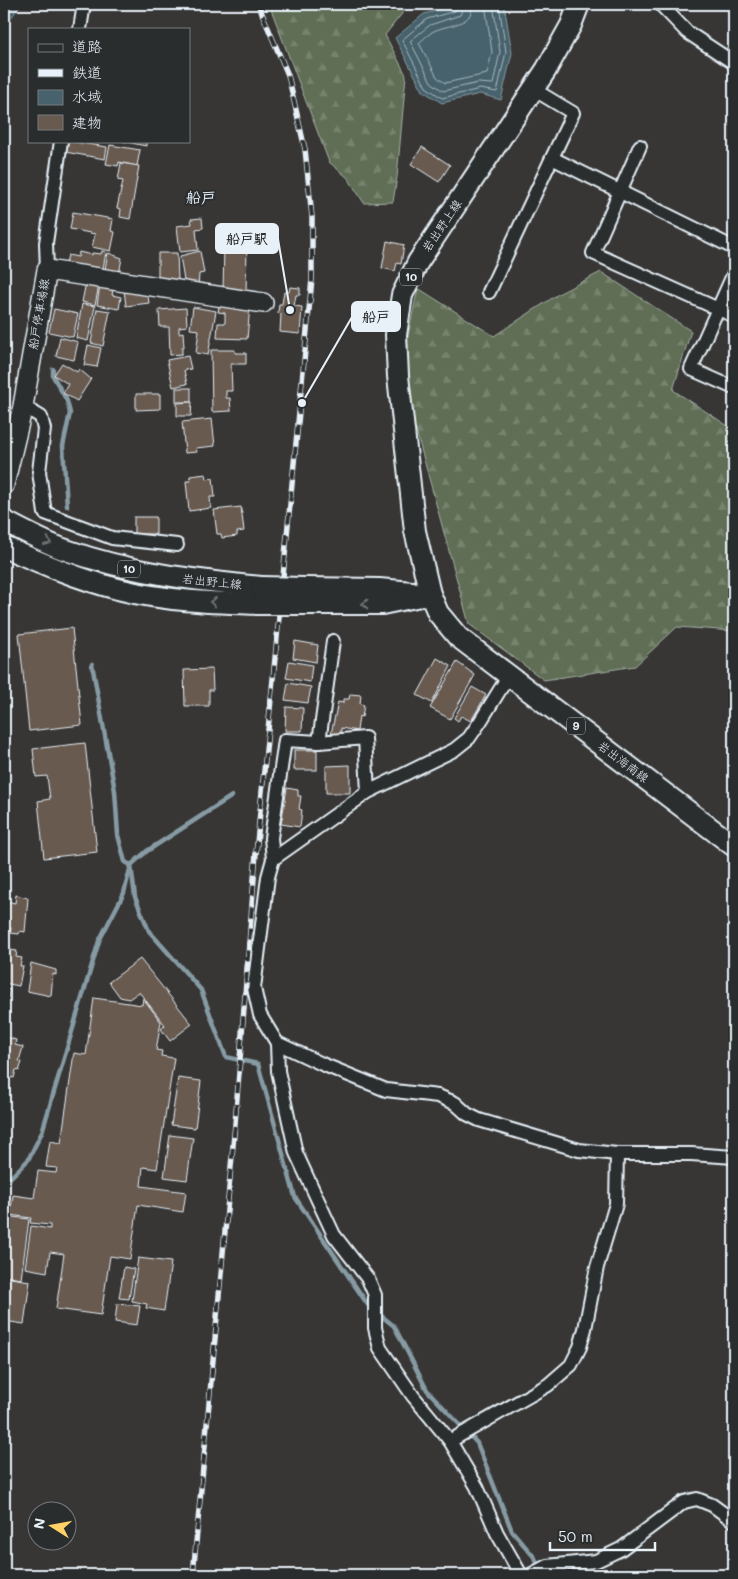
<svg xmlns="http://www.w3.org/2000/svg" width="738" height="1579" font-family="Mali,'Klee One',sans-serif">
<defs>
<pattern id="forest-firs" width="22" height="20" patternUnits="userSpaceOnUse" patternTransform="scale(1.25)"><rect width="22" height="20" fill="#616e55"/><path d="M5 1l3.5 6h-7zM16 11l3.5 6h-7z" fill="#78836e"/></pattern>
</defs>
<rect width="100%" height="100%" fill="#373635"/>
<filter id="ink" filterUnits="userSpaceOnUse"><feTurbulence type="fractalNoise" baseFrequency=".02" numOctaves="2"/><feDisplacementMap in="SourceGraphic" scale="10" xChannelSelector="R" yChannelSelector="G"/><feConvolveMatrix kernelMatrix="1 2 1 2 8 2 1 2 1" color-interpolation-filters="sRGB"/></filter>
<g filter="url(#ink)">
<g fill="url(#forest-firs)" stroke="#a4b0a6">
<path d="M269,4h137l2,2 -23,29 21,40 -9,102 -4,25 -29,1 -16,-25 -19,-16z"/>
<path d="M601,272l90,59 -18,59 61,40v201l-57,-4 -42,39 -91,14 -75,-56 -60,-219 -4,-55 13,-62 76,48 66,-43z"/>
</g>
<g fill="#47626c" stroke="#879ba4">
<path d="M4,4h17l-17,24z"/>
<path d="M461,4h43l8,49 -11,47 -21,-6 -38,9 -19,-12 -28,-53 29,-24z"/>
</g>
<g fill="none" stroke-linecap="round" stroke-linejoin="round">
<g stroke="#a8b8c0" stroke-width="1">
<path d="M459,4l-4,7 -28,8 -25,21 24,47 16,11 38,-9 17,3 9,-40 -7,-48"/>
<path d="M465,4l-5,11 -30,10 -20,16 21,41 12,9 35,-8 15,1 7,-32 -7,-48"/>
<path d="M473,4c-1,24 -25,19 -41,28 -4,3 -9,7 -13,11l18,34 8,6 42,-9 5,-22 -7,-48"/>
</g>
<g stroke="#879ba4" stroke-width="4.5">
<path d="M53,369v7l14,25 3,12 -7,33 4,60"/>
<path d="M92,664l23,127 3,44 7,27 6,3"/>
<path d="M131,865l4,32 14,34 52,59 25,67 32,7 37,133 73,108 26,21 33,64 50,53 35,88 23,27 4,10"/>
<path d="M4,1184l24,-24 14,-28 57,-191 25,-48 7,-28 16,-14 85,-55"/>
</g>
</g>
<g fill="#695a50" stroke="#e8f1f8">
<path d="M67,141l40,6 -2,12 -40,-7z"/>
<path d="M122,141h24v5z"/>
<path d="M110,145l30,5 -3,16 -18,-4 -1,4 -12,-2z"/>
<path d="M422,147l28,18 -11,17 -28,-18z"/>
<path d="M121,163l18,3 -9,53 -10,-2 1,-8 -4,-1 6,-27 -5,-1z"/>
<path d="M73,212l40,7 -2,12 4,1 -4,19 -19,-4 3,-13 -25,-5z"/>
<path d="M202,218l1,10 -7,1 2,21 -18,2 -3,-26 15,-2 -1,-5z"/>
<path d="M387,241l17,4 -3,19 -4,-1 -2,8 -13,-3z"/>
<path d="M224,246l23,1 -1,45 -23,-1z"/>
<path d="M102,251l4,1 -4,22 -37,-7 3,-12 10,2 1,-5 13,3v-2l9,1z"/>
<path d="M200,251l4,22 -5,1 -1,14 -13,-1 -5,-31z"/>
<path d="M108,253l14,5 -3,16h-15z"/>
<path d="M158,253h19l1,27 -20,1z"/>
<path d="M86,282l13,3 -4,20 -13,-3z"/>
<path d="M100,285l10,2v3h3l-1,5 9,2 -2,12 -22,-4z"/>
<path d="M290,287l10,1v7h-4l-2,11 8,1 -2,27 -20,-2 1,-18 -3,-1 1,-9h3l2,-12h5z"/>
<path d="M124,290h23l2,13 -23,3z"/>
<path d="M220,301l30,5 -3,33 -30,-1 1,-15h7v-10l-7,-1z"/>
<path d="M82,304l13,2 -7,35 -12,-3z"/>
<path d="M193,307l23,4 -8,44 -12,-2 3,-23 -9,-1z"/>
<path d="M186,308l1,18 -8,1v6l4,-1 1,15h-2v7l-12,1 -1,-28h-9l-1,-17z"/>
<path d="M54,309l24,5 -5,23 -24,-5z"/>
<path d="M97,309l13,2 -7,35 -12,-3z"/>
<path d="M60,337l18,5 -4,18 -18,-4z"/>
<path d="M88,345l13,3 -4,19 -13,-2z"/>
<path d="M211,350h24v3h11v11h-15l1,27h-6v7h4l1,13 -19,1z"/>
<path d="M188,356l3,13 -7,1 3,14 -14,3 -6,-27z"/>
<path d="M62,363l15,9 2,-3 12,10 -14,22 -14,-8 5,-9 -14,-9z"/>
<rect x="176" y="388" width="15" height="14"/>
<path d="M136,394h24v15l-24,1z"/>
<path d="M192,402l-1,14h-14v-13z"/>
<path d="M212,419l3,27 -19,2 1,4 -12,1 -3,-31z"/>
<path d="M206,474l1,5 6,-1 2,19h-5l1,11 -22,3 -3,-30h5l-1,-5z"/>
<path d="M241,507l3,24 -7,1v4l-15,2 -1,-4h-4l-3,-24z"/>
<rect x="134" y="517" width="22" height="17"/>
<path d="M72,628l10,97 -53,6 -10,-97z"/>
<path d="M295,641l23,4 -2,17 -23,-4z"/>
<path d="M437,658l14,8 -19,37 -15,-8z"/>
<path d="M289,661l23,4 -2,17 -24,-4z"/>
<path d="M457,662l18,13 -25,44 -20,-11z"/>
<path d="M212,669l1,21h-4v16h-24l-1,-36z"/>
<path d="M288,683l23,4 -3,16 -23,-3z"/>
<path d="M472,687l14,8 -15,26 -10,-5 -3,5 -4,-3z"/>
<path d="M350,694l11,1 -1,9 4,1 -2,12 -3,-1 -2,15 -16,-3v7l-10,-1 7,-32 5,1v-4h6z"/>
<path d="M286,707l17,1 -1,23h-17z"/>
<path d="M85,743l12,109 -53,6 -6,-57 12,-2 -3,-23 -11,1 -3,-28z"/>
<rect x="294" y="750" width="23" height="20"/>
<path d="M350,765v28h-24v-27z"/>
<path d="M287,788l11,2v6h3l-2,13 3,1 -2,17 -19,-3z"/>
<path d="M16,895l12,3 -3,34 -5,-1 -1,3 -9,-1 1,-5 -7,-2 2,-25 9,2z"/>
<path d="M4,949l13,2 -1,6 6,1 -2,8h3l-4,20 -15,-3z"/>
<path d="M140,959l52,65 -22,17 -9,-12 4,-4 -26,-33 -10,7 -9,-2 -11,-15z"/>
<path d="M31,963l25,7v5l-3,-1 -2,22 -24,-5z"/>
<path d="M4,988l6,2 -5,20h-1z"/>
<path d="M94,998l48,7 1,-7 18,24 -5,28 6,1 -1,5 13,2 -17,111 -14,-2 -2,19 45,6 -3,20 -45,-7 -8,54 -20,-3 -9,59 -45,-6 8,-55 -14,-2 -3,20 -22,-4 6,-42 19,3v-4l-20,-2 1,-5 -21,-3 3,-20 21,3 4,-27 18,2 1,-5 -11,-1 4,-26 11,2 13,-90 12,2z"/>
<path d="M4,1036l12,4 -1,5 8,2 -4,14 3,1 -3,9 -3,-1 -2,8 -10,-2z"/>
<path d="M178,1078l23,3 -6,47 -24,-3z"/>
<path d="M170,1135l23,3 -6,42 -23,-3z"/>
<path d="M5,1216l24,3 -8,60 -17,-3z"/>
<path d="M138,1258l33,4 -7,49 -18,-3 1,-4 -15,-3z"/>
<path d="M124,1267l10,2 -5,30 -10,-1z"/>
<path d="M4,1277l26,4 -6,43 -20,-3z"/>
<path d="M117,1304l23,2 -3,19 -22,-3z"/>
</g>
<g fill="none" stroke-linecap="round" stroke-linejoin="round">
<defs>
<g id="street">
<path d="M660,4l27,28 47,31"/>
<path d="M80,29l4,-25"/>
<path d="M640,146l-47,107 141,63"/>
<path d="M552,158l182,90"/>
<path d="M47,270l-1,-27 15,-102"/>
<path d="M734,273l-43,96 43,19"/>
<path d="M489,292l84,-179 -40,-24"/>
<path d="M23,406l18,11 3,12 -5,43 6,41 67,25 65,7"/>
<path d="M319,742l14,-101"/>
<path d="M368,792l-3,-54 -46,4 -34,-2 -14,98 2,21 95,-67 86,-42 15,-12 11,-16 29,-47"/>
<path d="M273,859l-5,18 -14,111 6,27 17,28 1,28 18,82 38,82 34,44 7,16v33l5,20 33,48 37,45 27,46 20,46 24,42"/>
<path d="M277,1043l45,21 64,26 52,6 17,7 12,11 12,6 100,30 38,4h74l43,3"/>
<path d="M450,1441l98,-56 23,-20 9,-18 5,-18 12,-62 19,-63 1,-50"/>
<path d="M530,1575l17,-9 49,-5 25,-12 63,-47 13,-3 15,6 22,16"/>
</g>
<path id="secondary" d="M4,485l19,-79 24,-136 216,33"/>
<g id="primary">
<path d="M579,4l-8,21 -25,45 -128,192 -16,33 -6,40 2,41 17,155 15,63 8,19 20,24 276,209"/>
<path d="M4,521c20,10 41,22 62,29 64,23 129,30 195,37"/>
<path d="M4,547c37,16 74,32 114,42 46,12 97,14 144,15"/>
<path d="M304,588l75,1 33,3"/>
<path d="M302,604h80l48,-10"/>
</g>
</defs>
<use href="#street" stroke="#e8f1f8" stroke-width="16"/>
<use href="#secondary" stroke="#e8f1f8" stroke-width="22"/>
<use href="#primary" stroke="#e8f1f8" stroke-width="24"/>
<use href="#street" stroke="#2a2d2e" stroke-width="12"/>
<use href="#secondary" stroke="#2a2d2e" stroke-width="19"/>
<use href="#primary" stroke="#2a2d2e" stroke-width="20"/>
<defs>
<path id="rail" d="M193,1575l42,-451 21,-271 56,-574v-62l-7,-68 -17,-74 -30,-71"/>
</defs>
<use href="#rail" stroke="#e8f1f8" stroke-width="5.5"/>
<use href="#rail" stroke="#2a2d2e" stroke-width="4" stroke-dasharray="11" stroke-linecap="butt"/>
<defs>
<g id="primary-bridge">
<path d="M261,587l43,1"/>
<path d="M262,604h40"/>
</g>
</defs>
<use href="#primary-bridge" stroke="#e8f1f8" stroke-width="24" stroke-linecap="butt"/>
<use href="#primary-bridge" stroke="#2a2d2e" stroke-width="20"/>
</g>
<defs><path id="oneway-chevron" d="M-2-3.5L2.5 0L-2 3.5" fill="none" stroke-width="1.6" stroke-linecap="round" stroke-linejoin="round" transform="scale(1.25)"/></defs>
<g stroke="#6c7275">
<use href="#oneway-chevron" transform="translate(48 542) rotate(25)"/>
<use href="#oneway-chevron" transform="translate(213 602) rotate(-175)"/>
<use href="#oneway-chevron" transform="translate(365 604) rotate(180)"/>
</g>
</g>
<g text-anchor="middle" stroke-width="4" stroke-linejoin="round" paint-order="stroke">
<g fill="#2a2d2e" stroke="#afb6bb" stroke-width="1">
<rect x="400" y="268.5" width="22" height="17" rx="4"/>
<rect x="118" y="560.5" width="22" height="17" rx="4"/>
<rect x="567" y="717.5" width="18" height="17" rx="4"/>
</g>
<g font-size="11" font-weight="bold" fill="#e8f1f8">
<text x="411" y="281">10</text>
<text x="129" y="573">10</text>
<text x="576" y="730">9</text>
</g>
<g font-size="12" fill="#e8f1f8" stroke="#2a2d2e">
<text transform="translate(442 226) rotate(-56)" y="4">岩出野上線</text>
<text transform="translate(39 314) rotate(-80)" y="4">船戸停車場線</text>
<text transform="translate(212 582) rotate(6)" y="4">岩出野上線</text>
<text transform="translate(623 762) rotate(37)" y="4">岩出海南線</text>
</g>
<g font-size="15" font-weight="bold" fill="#e8f1f8" stroke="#2a2d2e">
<text x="201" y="203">船戸</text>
</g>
</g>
<path fill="none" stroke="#e8f1f8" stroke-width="2" d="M290 310L278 239M302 403L352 317"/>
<g fill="#e8f1f8" stroke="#2a2d2e" stroke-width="2">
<circle cx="290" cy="310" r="5"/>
<circle cx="302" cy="403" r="5"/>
</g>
<g fill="#e8f1f8" stroke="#e8f1f8" stroke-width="2">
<rect x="216" y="224" width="62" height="29" rx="5"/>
<rect x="352" y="302" width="48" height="29" rx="5"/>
</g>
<g font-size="14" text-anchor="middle" font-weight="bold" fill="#111">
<text x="247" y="244">船戸駅</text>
<text x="376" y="322">船戸</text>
</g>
<rect width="738" height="1579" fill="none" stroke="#2a2d2e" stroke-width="20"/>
<rect x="10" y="10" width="718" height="1559" fill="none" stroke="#e8f1f8" stroke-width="2" filter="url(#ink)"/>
<rect x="28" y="28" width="162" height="115" fill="#2a2d2e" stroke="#767b7f"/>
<rect x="38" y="44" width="25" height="8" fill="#2a2d2e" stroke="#767b7f"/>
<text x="72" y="52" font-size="15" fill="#e8f1f8">道路</text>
<rect x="38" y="69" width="25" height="8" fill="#e8f1f8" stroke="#767b7f"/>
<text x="72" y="78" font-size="15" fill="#e8f1f8">鉄道</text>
<rect x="38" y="90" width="25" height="15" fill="#47626c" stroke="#767b7f"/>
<text x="72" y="102" font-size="15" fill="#e8f1f8">水域</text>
<rect x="38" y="115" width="25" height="15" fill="#695a50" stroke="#767b7f"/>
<text x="72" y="128" font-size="15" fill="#e8f1f8">建物</text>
<g transform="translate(52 1526) rotate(281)"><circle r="24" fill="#2a2d2e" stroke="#767b7f"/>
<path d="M0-4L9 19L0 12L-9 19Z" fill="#ffd166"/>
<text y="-8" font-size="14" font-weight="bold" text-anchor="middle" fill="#e8f1f8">N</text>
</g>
<path d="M550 1542v8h105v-8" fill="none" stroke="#e8f1f8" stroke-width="2.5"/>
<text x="558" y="1542" font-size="15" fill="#e8f1f8" stroke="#2a2d2e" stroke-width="4" paint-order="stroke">50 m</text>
</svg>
